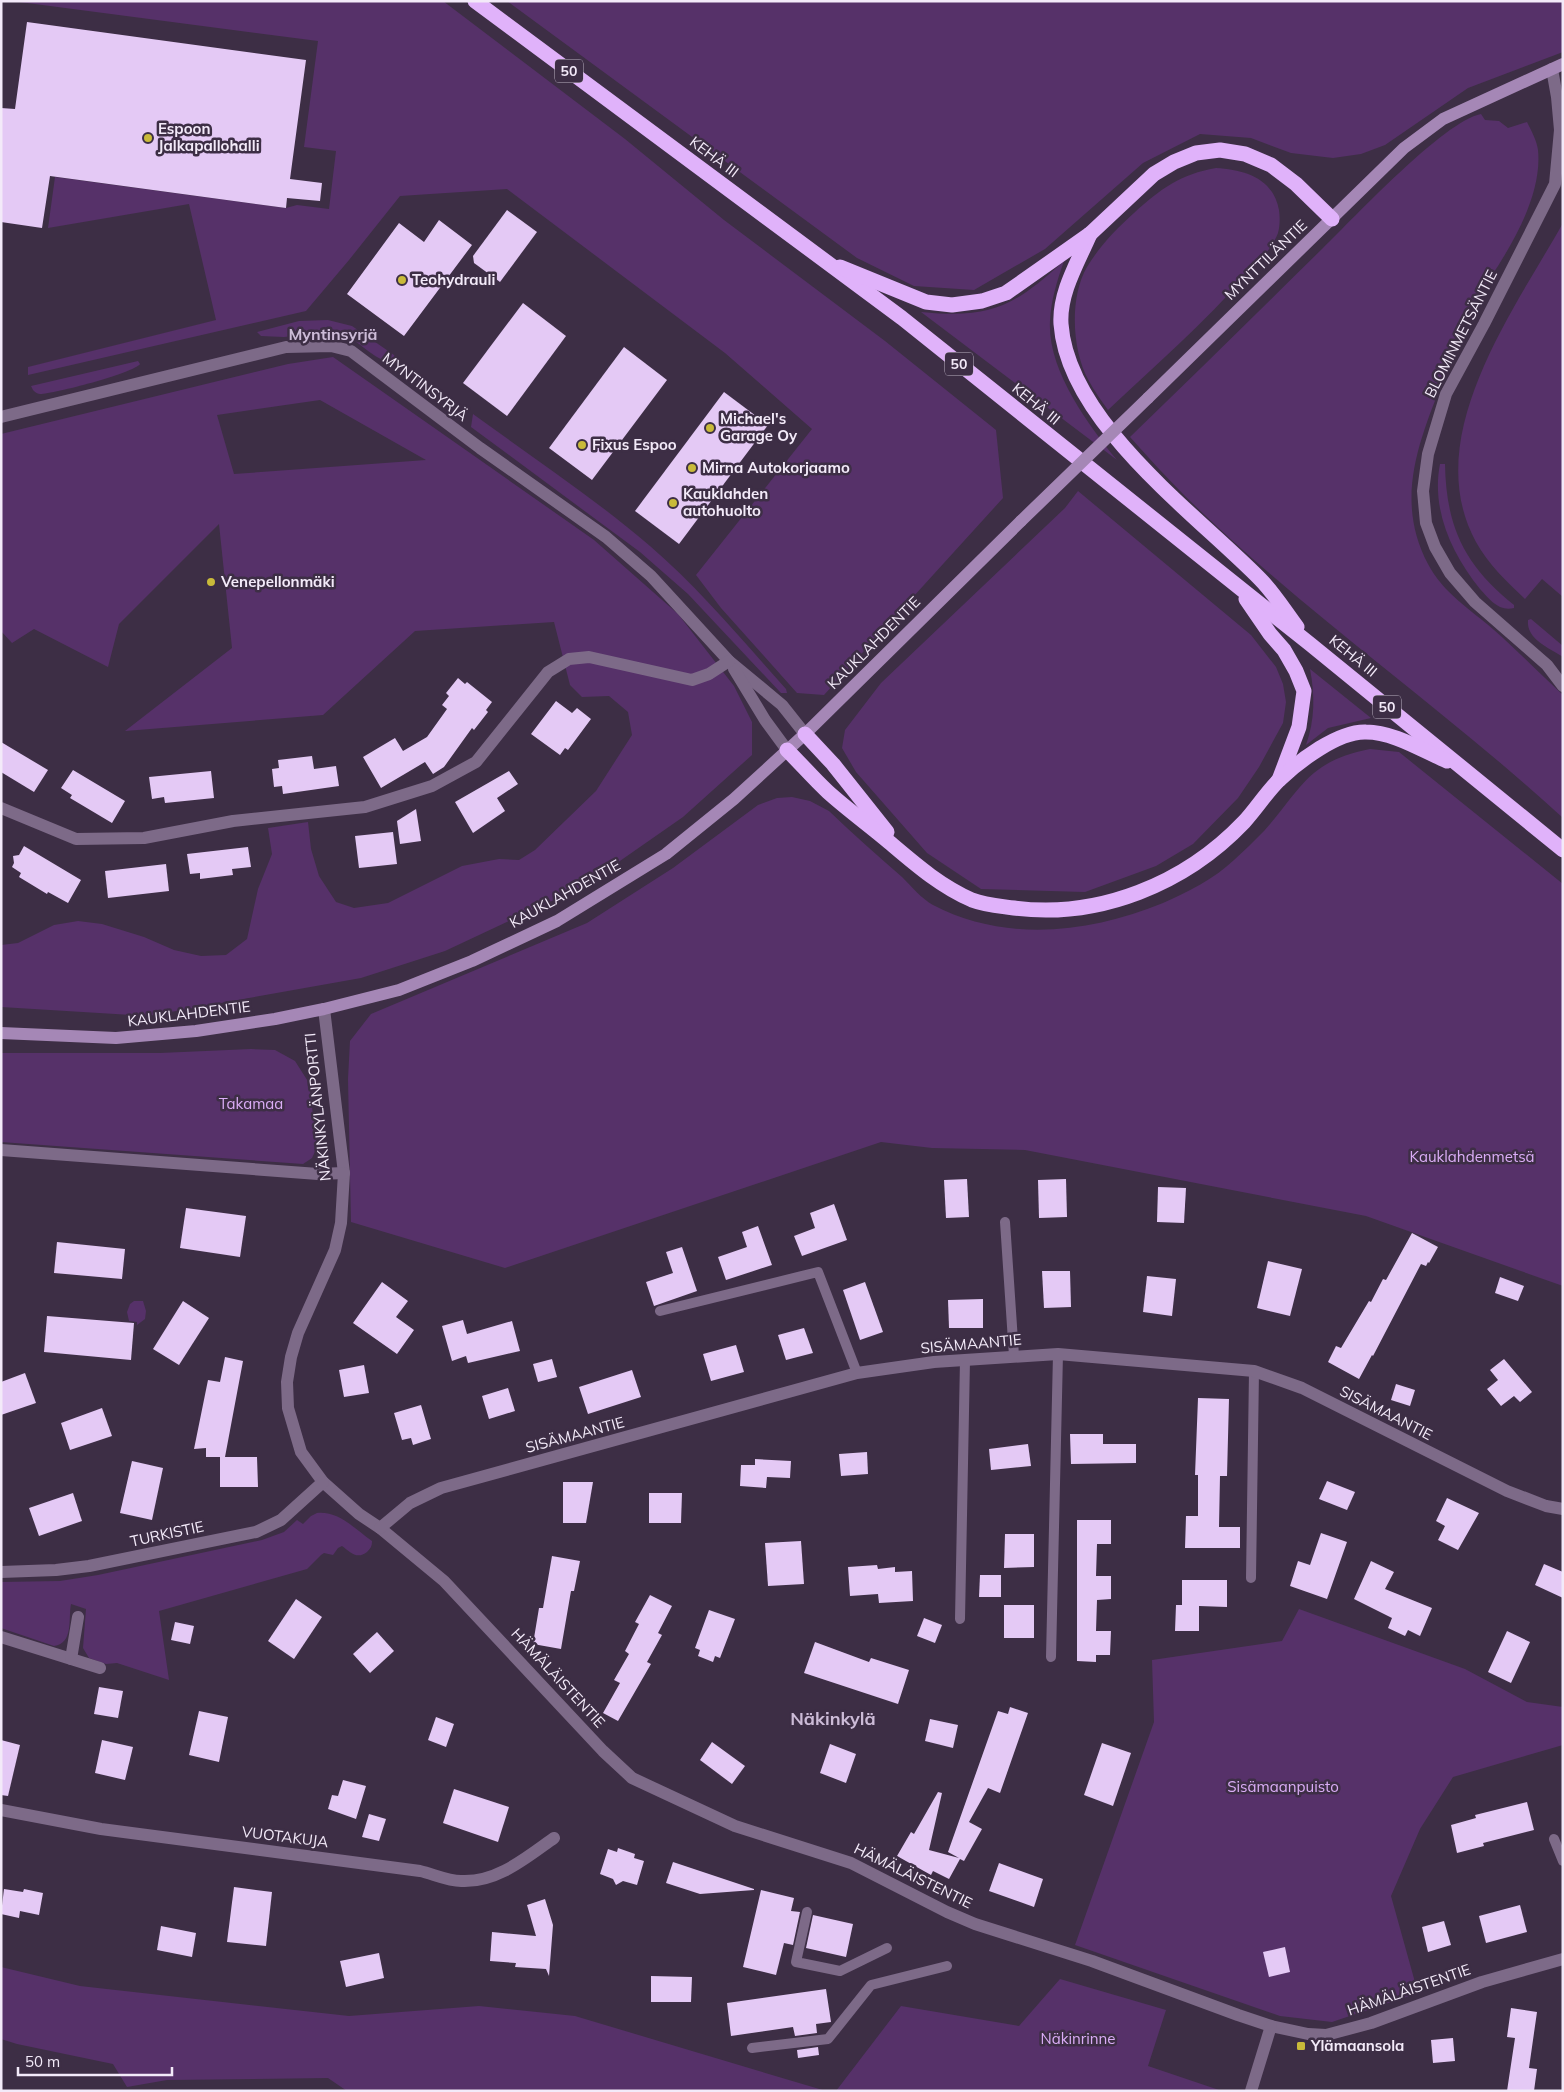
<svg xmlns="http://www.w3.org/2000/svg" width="1564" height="2092" font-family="Mulish,sans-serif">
<rect width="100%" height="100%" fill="#3d2e45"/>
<g fill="#563169" fill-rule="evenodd">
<path d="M12,1h431l182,138 99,81 161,121 111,89 7,68 -179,197 -27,-2 -76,-85 -25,-33 116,-146 -87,-76 -218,-164 -107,7 -51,64 -43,51 -278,64v-8l188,-47 -27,-116 -141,24 7,-51 231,31 11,-3 32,4 7,-58 -32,-4 14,-106z"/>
<path d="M507,1h1056v51l-95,36 -83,57 -24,9 -28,4 -42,-5 -40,-15 -51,-4 -57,29 -98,86 -71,41 -60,-4 -57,-28z"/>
<path d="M1481,114l4,6 14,1 9,7 19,-6c4,8 10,19 11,28 4,40 -20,84 -40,116 -9,14 -19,27 -27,42 -10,21 -17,45 -26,67 -24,62 -52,123 -17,189 15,29 42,45 66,66 24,21 46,44 69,65v123c-122,-112 -261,-207 -378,-322 -19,-19 -37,-39 -55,-59 65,-63 129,-126 193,-189 31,-30 121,-127 158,-134z"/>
<path d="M1216,168c29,2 57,10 63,42 1,7 1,16 -1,23 -6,16 -20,29 -32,42 -42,48 -91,91 -138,135 -7,-10 -14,-19 -19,-29 -17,-30 -20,-83 -2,-114 12,-20 30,-39 47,-54 26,-24 47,-39 82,-45z"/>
<path d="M1563,223v374l-21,-18 -17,20c-18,-17 -37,-35 -49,-57 -57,-104 37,-230 87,-319z"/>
<path d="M1064,261c-7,20 -13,39 -14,60 -3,48 38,104 67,139l-196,-148c70,7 92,-5 143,-51z"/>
<path d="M328,320l24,6 42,29 3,6c-16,5 -34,-16 -47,-23 -21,-11 -45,-2 -66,-1 -8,0 -16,-1 -23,-1l-4,-4 42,-11z"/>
<path d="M333,357l261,183 84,74 56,72 18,36v33l-69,62 -99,69 -139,65 -84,27 -213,38 -147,-9v-62l17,-2 36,-18 24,-4 24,3 42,13 30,13 27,6 25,-1 21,-16 11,-50 14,-35 -4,-26 40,-6 3,27 8,27 17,26 18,6 34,-5 74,-37 37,-7 20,1 16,-10 61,-59 36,-56 -4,-23 -19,-16 -27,1 -12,-12 -16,-63 -139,9 -92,84 -198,16 107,-83 -13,-124 -100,100 -11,43 -74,-38 -22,14 -11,-12v-197l287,-70zM320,400l106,60 -192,14 -17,-59z"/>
<path d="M138,361l2,3c-6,9 -87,30 -100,30 -4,-1 -4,-1 -7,-4l-2,-4z"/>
<path d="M473,414c59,43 121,84 177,132 50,43 92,94 136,143l1,4h-6l-93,-99 -48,-42 -169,-125z"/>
<path d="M1440,464h5c1,63 20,102 69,141v3c-15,4 -25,-9 -34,-19 -28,-35 -49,-79 -40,-125z"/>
<path d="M1078,491l173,144 25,32 7,17 3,18 -3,21 -24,44 -21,31 -45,46 -37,22 -71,26 -104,-3 -54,-36 -71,-81 -14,-24 3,-18 36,-47 184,-175z"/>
<path d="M1531,619l32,27v11c-14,-9 -37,-18 -35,-37z"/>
<path d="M1310,669l61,49 -43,10 -22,17c9,-25 9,-50 4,-76z"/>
<path d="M1370,749l29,3 164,132v402l-197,-70 -341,-66 -93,-2 -51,-6 -376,126 -154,-46 -3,-143 2,-38 21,-27 216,-91 86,-55 85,-63 19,-7 15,-1 18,4 19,10c24,23 48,44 73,66 9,9 20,22 31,28 73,38 157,28 230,-2 25,-11 51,-24 71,-43 10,-9 20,-19 30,-29 38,-43 44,-70 106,-82z"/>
<path d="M251,1049l24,1 20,11 14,22 8,64 -5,11 -9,6 -302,-22v-89h159z"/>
<path d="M134,1301h9l3,10 -1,8 -8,6v-3l-8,-1 -2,-9 3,-8z"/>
<path d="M317,1513c22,-2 38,16 55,28 0,5 -1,7 -5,11 -10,8 -17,0 -25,-6l-4,2 -5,7 -9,-2 -3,2 -14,14 -148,42 10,69 -52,-17 -11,1 -17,-6 -6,-10 3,-39 -15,-5c-3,15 3,39 -17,42l-53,-18v-46l59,-1 38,-6 164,-35 22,-8 13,-12 6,4 8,-8z"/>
<path d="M1299,1609l166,60 62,33 36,5v38l-110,32 -33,52 -29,67 27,97 -86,29 -52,-6 -205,-71 79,-223 -2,-62 130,-19z"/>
<path d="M1,1967l79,19 269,30 130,-10 96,10 251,75h-479l-19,-13 -161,2 -40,7 -14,-23 -96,-20 -16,-5z"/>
<path d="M1060,1979l106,31 -18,56 74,25h-386l65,-85 118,20z"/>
</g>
<g fill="#e4c9f5">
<path d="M27,22l279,38 -16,119 32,4 -2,18 -33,-3 -1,10 -236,-32 -8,52 -41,-6v-114l14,1z"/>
<path d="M507,210l30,22 -37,50 -26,-19 -1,-7z"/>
<path d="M439,220l33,25 -68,91 -57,-42 52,-71 25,19z"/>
<path d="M523,303l43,33 -59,80 -44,-33z"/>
<path d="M624,347l43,33 -75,100 -43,-32z"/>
<path d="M724,392l44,33 -89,119 -44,-33z"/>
<path d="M458,678l7,6 2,-2 25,20 -6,8 2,2 -14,18 -2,-2 -28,39 -11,7 -8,-12 -44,26 -18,-31 32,-19 8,13 24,-14 20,-28 -5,-4 7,-9 -3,-3z"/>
<path d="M556,701l16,12 5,-5 14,11 -23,31 -3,-2 -5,7 -29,-21z"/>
<path d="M1,742l47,28 -14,22 -33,-20z"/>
<path d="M312,756l2,13 22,-3 3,20 -56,8 -1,-8 -8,1 -2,-18 7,-1 -1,-8z"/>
<path d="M73,770l52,31 -13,22 -42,-25 2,-3 -11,-7z"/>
<path d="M211,771l3,27 -49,5 -1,-6 -12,2 -3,-22z"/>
<path d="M509,771l9,13 -21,14 8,13 -32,22 -18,-31z"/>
<path d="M416,809l5,32 -21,3 -3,-23z"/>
<path d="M393,832l4,32 -38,4 -4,-32z"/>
<path d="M24,846l57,34 -13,23 -20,-11 -1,2 -28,-17 2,-4 -9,-6 2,-4 -1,-7 6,-1z"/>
<path d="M248,847l3,20 -19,2 1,6 -33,4v-6l-10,1 -3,-20z"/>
<path d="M166,864l3,27 -61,7 -3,-27z"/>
<path d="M967,1179l2,38 -23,1 -2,-38z"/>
<path d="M1066,1179l1,38 -28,1 -1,-38z"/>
<path d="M1158,1187l28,1 -2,35 -27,-1z"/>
<path d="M834,1204l13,36 -45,16 -8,-20 21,-8 -5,-15z"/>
<path d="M186,1208l60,8 -6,41 -60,-9z"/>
<path d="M758,1226l14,39 -46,15 -8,-23 29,-10 -5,-15z"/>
<path d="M1412,1233l26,14 -9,16 -1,-1 -2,4 -5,-2 -48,92 -1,-1 -13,24 -31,-17 8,-16 5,2 28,-47 2,1 12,-23 3,1z"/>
<path d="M57,1242l68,7 -3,30 -68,-6z"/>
<path d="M682,1247l15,44 -43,15 -8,-24 27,-9 -7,-21z"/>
<path d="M1268,1261l34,8 -12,47 -33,-8z"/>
<path d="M1042,1271h28l1,36 -27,1z"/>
<path d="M1147,1276l29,3 -4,37 -29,-4z"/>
<path d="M1500,1277l24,9 -6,15 -23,-8z"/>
<path d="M382,1282l26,19 -12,16 18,13 -17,24 -44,-31z"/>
<path d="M865,1282l18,50 -23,8 -17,-50z"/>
<path d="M983,1299v29h-34l-1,-28z"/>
<path d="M183,1301l26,17 -30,47 -26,-16z"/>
<path d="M47,1316l87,7 -3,37 -87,-8z"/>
<path d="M463,1320l4,14 45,-13 8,30 -52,12 -2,-7 -14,5 -10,-35z"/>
<path d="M804,1328l9,25 -27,7 -8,-25z"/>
<path d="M736,1345l8,27 -33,9 -8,-27z"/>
<path d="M225,1357l18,4 -18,96h32l1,30h-38v-30h-14v-9l-12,1 14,-69 12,2z"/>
<path d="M552,1359l5,18 -19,5 -5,-18z"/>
<path d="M1504,1359l28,33 -12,10 -6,-6 -13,10 -14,-17 11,-9 -8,-10z"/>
<path d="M364,1365l5,28 -25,4 -5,-27z"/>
<path d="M632,1370l9,27 -53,17 -9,-27z"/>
<path d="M25,1373l11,30 -35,12v-33z"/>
<path d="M1396,1384l19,6 -5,16 -19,-6z"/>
<path d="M508,1388l7,23 -26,8 -7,-23z"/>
<path d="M1198,1398l31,1 -2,77h-7l-1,51h21v21h-55l1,-32h12v-41h-3z"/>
<path d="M421,1405l10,34 -18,6 -2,-7 -9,2 -8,-27z"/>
<path d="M102,1408l10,28 -42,14 -9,-27z"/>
<path d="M1070,1434h33v10h33v19l-65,1z"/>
<path d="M1028,1444l3,22 -40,4 -2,-21z"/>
<path d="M867,1452l1,22 -27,2 -2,-22z"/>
<path d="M755,1459l36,2 -1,17 -23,-1 -1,11 -26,-2 1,-21h14z"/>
<path d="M132,1461l31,7 -11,52 -32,-7z"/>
<path d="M1327,1481l28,11 -8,18 -28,-11z"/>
<path d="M563,1482h30l-7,41h-23z"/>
<path d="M73,1493l9,28 -43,15 -10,-28z"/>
<path d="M649,1493h33l-1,30h-32z"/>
<path d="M1447,1498l32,15 -21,37 -20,-10 7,-14 -9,-5z"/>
<path d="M1077,1520h34v24h-14l-1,32h15v23l-14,1 -1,31h15l-1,24h-14v7l-19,-1z"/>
<path d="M1321,1533l26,9 -20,57 -37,-13 8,-25 12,4z"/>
<path d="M1005,1534h29v33l-30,1z"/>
<path d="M801,1541l3,43 -36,2 -3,-43z"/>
<path d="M552,1556l28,5 -6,30h-3l-10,58 -28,-5 6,-36h4z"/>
<path d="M1371,1561l23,11 -9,17 47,19 -12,28 -12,-6 -3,6 -17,-8 4,-10 -38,-19z"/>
<path d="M1544,1564l19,8v26l-28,-13z"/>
<path d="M877,1565l1,4 17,-2v5l17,-1 1,30 -34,2 -1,-9 -28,2 -2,-29z"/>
<path d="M980,1575h21v22h-22z"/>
<path d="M1182,1580h45v27l-28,-1v25h-24l1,-26h6z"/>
<path d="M650,1595l22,11 -14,27 4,2 -15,27 4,2 -33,57 -15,-8 17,-30 -6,-3 15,-26 -4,-3 14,-27 -4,-2z"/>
<path d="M296,1599l26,18 -28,42 -26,-18z"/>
<rect x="1004" y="1605" width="30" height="33"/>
<path d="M709,1610l26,9 -15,39 -5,-2 -2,6 -15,-6 2,-6 -5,-2z"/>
<path d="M924,1618l18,7 -7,18 -18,-7z"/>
<path d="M175,1622l19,4 -4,18 -19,-4z"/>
<path d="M1507,1631l23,11 -19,41 -23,-11z"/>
<path d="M377,1632l17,19 -24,22 -17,-19z"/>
<path d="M815,1642l54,20 2,-4 38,12 -11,34 -94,-31z"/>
<path d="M99,1687l24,4 -5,27 -24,-4z"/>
<path d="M1010,1707l18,6 -28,80 -12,-5 -19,34 13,7 -18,32 -4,-2 -11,20 -16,-8 -2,4 -34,-19 14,-24 3,2 24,-42 4,1 -13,57 30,8 -11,-6 50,-141 10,3z"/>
<path d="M199,1711l29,6 -9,45 -30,-7z"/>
<path d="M436,1717l18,7 -8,23 -18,-7z"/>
<path d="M930,1719l28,6 -5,23 -28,-7z"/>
<path d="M1,1740l19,5 -12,51 -7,-1z"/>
<path d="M102,1740l31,7 -8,33 -30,-7z"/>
<path d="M712,1742l33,24 -13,18 -32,-24z"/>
<path d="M1102,1743l29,10 -18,53 -29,-11z"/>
<path d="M830,1744l26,10 -10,29 -26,-10z"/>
<path d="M343,1780l23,6 -10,33 -28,-10 4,-14 6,1z"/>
<path d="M454,1789l55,18 -11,35 -55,-19z"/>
<path d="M1527,1802l7,28 -51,13 1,3 -27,7 -6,-28 25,-7 -1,-3z"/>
<path d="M369,1814l17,5 -7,22 -17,-4z"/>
<path d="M618,1848l17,6 -1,4 10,3 -7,24 -14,-4 -7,4 -3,-6 -13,-5 8,-25 9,3z"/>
<path d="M673,1862l81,27v1l-54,4 -34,-11z"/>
<path d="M999,1863l44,16 -9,28 -45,-16z"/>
<path d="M234,1887l38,5 -6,54 -39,-4z"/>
<path d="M4,1889l19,3 1,-3 19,4 -4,22 -19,-4 -1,7 -18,-4z"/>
<path d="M761,1890l33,8 -3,13 9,1 -7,33 -9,-2 -8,32 -33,-8z"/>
<path d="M545,1899l8,26 -4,51 -3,-7 -31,-2 1,-4 -26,-2 2,-29 44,4 -9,-31z"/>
<path d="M1520,1905l7,27 -41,11 -7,-27z"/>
<path d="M813,1915l40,9 -7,33 -40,-9z"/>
<path d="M1444,1921l7,24 -23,7 -6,-25z"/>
<path d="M161,1926l35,7 -4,24 -35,-7z"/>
<path d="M1285,1947l5,25 -21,5 -6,-25z"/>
<path d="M379,1953l5,25 -38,9 -6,-26z"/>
<path d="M651,1976l41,1 -1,25h-40z"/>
<path d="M826,1989l5,33 -15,2 1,9 -22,3 -2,-9 -62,9 -4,-33z"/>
<path d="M1511,2008l26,4 -8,56 8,1 -3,22h-27l8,-53 -8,-1z"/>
<path d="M1453,2038l2,23 -22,2 -2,-23z"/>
<path d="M818,2047l1,8 -21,3 -1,-8z"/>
</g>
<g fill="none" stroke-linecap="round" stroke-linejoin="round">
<g stroke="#7d6a88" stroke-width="10">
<path d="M1005,1222l9,134"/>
<path d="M660,1311l158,-39 39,101"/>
<path d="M1251,1578l3,-207"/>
<path d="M960,1619l5,-259"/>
<path d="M1051,1657l7,-303"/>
<path d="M1554,1839l9,22"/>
<path d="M807,1912l-11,50 44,9 47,-23"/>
<path d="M752,2048l76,-9 43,-54 76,-19"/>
</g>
<g stroke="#7d6a88" stroke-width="12">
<path d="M1552,69l5,28 3,33 -5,54 -71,140 -38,70 -18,60 -5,37 3,32 9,24 15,26 25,29 72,63 16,21"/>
<path d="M1,417l285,-70 45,-1 20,5 129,97 126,89 45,39 78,85 53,44 23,29"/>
<path d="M734,669l31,51 22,30"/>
<path d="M1,808l75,31 68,-1 89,-17 132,-14 67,-21 44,-24 72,-90 21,-13 20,-2 103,23 17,-6 20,-13"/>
<path d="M324,1009l20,164 -3,50 -6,27 -37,83 -7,24 -4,25 1,26 13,44 22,30 36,32 21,14 64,53 159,170 29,27 103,48 116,37 96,49 28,12 117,37 146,54 33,11 37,8 18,1 45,-12 111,-41 81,-23"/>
<path d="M1,1150l317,24 26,-1"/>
<path d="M380,1528l30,-25 31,-15 416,-115 77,-11 124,-8 196,17 48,17 205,103 39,15 17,3"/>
<path d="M1,1572l55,-2 33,-4 167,-34 25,-12 42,-38"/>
<path d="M1,1637l99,31"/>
<path d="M71,1659l7,-42"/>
<path d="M1,1810l100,19 319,42c13,3 28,10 41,10 36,2 66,-24 93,-43"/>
<path d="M1251,2091l20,-65"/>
</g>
<g stroke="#a587b6" stroke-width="12">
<path d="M1148,398l256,-250 39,-29 120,-55"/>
<path d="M1,1033l115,5 80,-7 79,-12 49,-10 75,-19 73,-29 85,-40 109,-67 68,-55 71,-65 216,-213"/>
</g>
<g stroke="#e0b2fa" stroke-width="15">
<path d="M475,1l427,317 408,326 253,206"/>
<path d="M1090,234c-12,28 -31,59 -29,90 7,98 134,189 199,255 14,14 25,32 37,48"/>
<path d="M840,267l86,35 26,3 30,-4 24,-8 84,-59 64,-60 20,-12 22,-9 24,-3 25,4 26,11 25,19 36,35"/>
<path d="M1246,599l24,35 14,16 12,21 8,20 -5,36 -20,53"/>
<path d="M805,734l28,30 54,68"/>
<path d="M787,750c14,14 27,29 41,42 20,18 41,33 61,50 26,22 51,44 83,58 13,5 28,6 42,8 85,11 171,-24 230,-86 12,-13 22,-29 35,-42 20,-19 59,-49 87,-48 28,0 57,19 81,29"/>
</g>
<path stroke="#a587b6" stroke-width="12" d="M1021,521l127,-123"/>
</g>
<g fill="#c9ba3a" stroke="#3d2e45" stroke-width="2">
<circle cx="148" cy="138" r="5"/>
<circle cx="402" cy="280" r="5"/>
<circle cx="710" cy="428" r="5"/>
<circle cx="582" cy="445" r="5"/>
<circle cx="692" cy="468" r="5"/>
<circle cx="673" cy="503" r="5"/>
<circle cx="211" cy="582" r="5"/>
<rect x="1296" y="2041" width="10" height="10" rx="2.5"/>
</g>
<g text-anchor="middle" stroke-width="5" stroke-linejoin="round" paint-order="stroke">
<g fill="#3d2e45" stroke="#bcb2c3" stroke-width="1">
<rect x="555" y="59.5" width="28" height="23" rx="4"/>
<rect x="945" y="352.5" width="28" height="23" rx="4"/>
<rect x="1373" y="695.5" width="28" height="23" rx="4"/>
</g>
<g font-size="14" font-weight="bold" fill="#f3eaf9">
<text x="569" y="76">50</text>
<text x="959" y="369">50</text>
<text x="1387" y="712">50</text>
</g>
<g font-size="15" font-weight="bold" fill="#f3eaf9" stroke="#3d2e45" text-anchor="start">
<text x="158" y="134">Espoon<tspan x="158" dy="17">Jalkapallohalli</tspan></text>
<text x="412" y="285">Teohydrauli</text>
<text x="720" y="424">Michael's<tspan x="720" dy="17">Garage Oy</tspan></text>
<text x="592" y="450">Fixus Espoo</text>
<text x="702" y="473">Mirna Autokorjaamo</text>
<text x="683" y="499">Kauklahden<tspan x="683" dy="17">autohuolto</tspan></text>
<text x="221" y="587">Venepellonmäki</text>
<text x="1311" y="2051">Ylämaansola</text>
</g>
<g font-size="15" fill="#f3eaf9" stroke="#3d2e45">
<text transform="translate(714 157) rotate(37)" y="5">KEHÄ III</text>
<text transform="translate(1266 260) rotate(-44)" y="5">MYNTTILÄNTIE</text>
<text transform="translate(1461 334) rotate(-63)" y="5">BLOMINMETSÄNTIE</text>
<text transform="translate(425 387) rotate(37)" y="5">MYNTINSYRJÄ</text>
<text transform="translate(1036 404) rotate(39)" y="5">KEHÄ III</text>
<text transform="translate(874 643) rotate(-45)" y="5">KAUKLAHDENTIE</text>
<text transform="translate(1353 656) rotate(39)" y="5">KEHÄ III</text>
<text transform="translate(565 894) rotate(-29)" y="5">KAUKLAHDENTIE</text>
<text transform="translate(189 1014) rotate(-7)" y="5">KAUKLAHDENTIE</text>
<text transform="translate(318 1107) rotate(-96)" y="5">NÄKINKYLÄNPORTTI</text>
<text transform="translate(971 1344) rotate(-5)" y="5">SISÄMAANTIE</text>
<text transform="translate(1386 1413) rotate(27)" y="5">SISÄMAANTIE</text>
<text transform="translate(575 1435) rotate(-15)" y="5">SISÄMAANTIE</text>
<text transform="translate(167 1534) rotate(-12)" y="5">TURKISTIE</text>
<text transform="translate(558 1678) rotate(47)" y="5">HÄMÄLÄISTENTIE</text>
<text transform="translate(285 1837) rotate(7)" y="5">VUOTAKUJA</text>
<text transform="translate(913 1876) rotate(26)" y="5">HÄMÄLÄISTENTIE</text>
<text transform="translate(1409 1990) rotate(-19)" y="5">HÄMÄLÄISTENTIE</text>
</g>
<g font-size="15" fill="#dbadf7" stroke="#3d2e45">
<text x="251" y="1109">Takamaa</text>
<text x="1472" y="1162">Kauklahdenmetsä</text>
<text x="1283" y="1792">Sisämaanpuisto</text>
<text x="1078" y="2044">Näkinrinne</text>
</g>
<g font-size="16" font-weight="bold" fill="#ccbbd7" stroke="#3d2e45">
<text x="333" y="340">Myntinsyrjä</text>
</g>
<g font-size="18" font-weight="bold" fill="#ccbbd7" stroke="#3d2e45">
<text x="833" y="1725">Näkinkylä</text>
</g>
</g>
<rect width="1564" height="2092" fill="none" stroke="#f3eaf9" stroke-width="5"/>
<path d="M18 2067v8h154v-8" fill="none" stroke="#f3eaf9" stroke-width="2.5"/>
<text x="25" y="2067" font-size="15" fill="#f3eaf9" stroke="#3d2e45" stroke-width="4" paint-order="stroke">50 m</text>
</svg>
